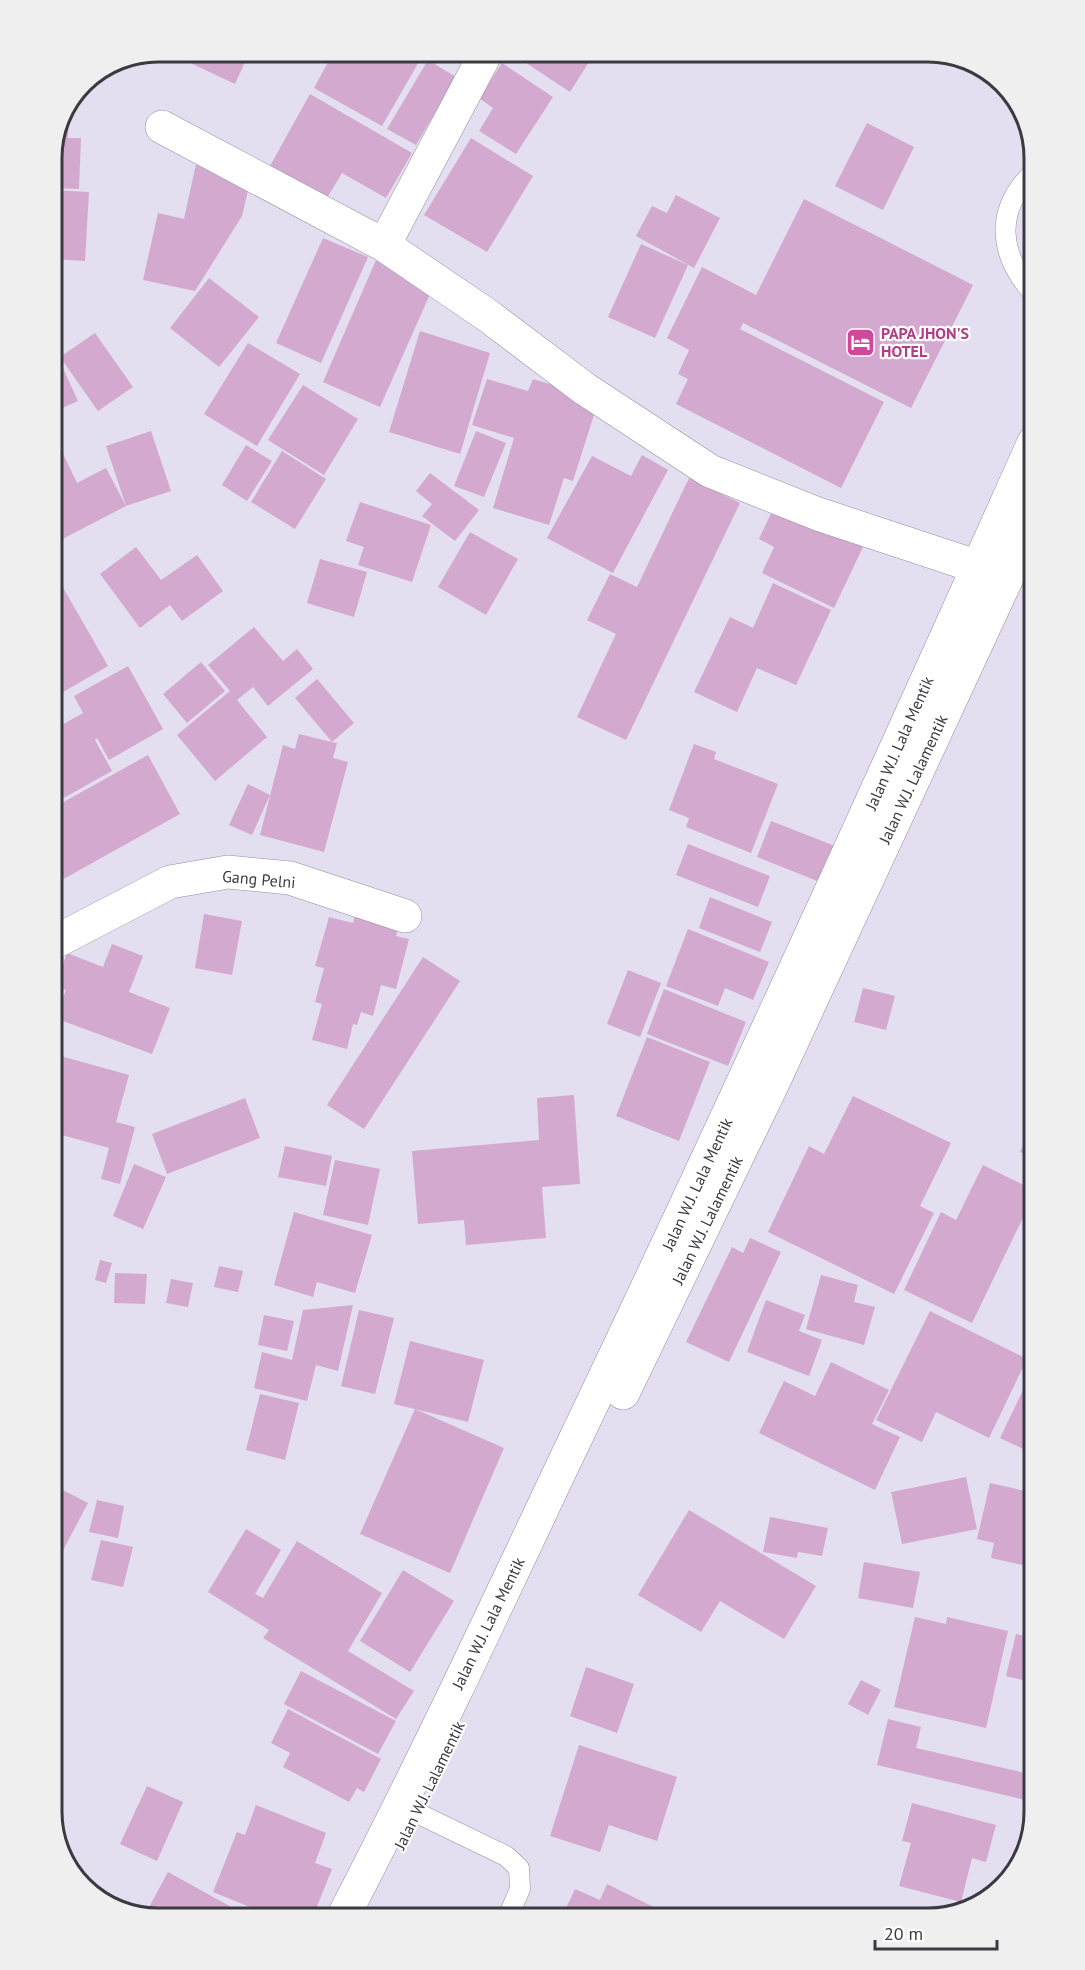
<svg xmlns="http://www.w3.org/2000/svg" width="1085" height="1970" font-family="'PT Sans',sans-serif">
<rect width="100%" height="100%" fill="#e3dff0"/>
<g fill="#d3a9cf">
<path d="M165,51h85l-15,33z"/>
<path d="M334,51h70l16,9 -38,66 -68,-38z"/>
<path d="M435,51h27l-7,12z"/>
<path d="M517,51h79l-26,41 -56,-37z"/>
<path d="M428,60l28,17 -40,68 -29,-16z"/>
<path d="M502,63l51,34 -37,57 -37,-23 14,-23 -14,-10z"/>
<path d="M310,94l102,59 -26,45 -44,-25 -15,25 -57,-32z"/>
<path d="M69,113l-1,25h13l-2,51 -28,-1v-37z"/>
<path d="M867,123l47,24 -31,63 -48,-24z"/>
<path d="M471,138l62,38 -46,76 -63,-37z"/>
<path d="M196,164l55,14 -9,38 -47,75 -52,-11 15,-67 26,6z"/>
<path d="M51,190l38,2 -4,69 -34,-2z"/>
<path d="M676,195l44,23 -26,50 -58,-32 16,-30 15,7z"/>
<path d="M804,199l169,86 -62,123 -168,-85 -3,6 144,73 -43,86 -165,-84 12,-25 -10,-5 11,-24 -22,-12 35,-71 54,28z"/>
<path d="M323,238l45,19 -47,106 -45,-20z"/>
<path d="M641,244l47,21 -33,73 -47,-21z"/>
<path d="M376,260l58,25 -54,122 -57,-25z"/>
<path d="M209,278l50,39 -40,50 -49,-39z"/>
<path d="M420,331l70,22 -30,101 -71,-22z"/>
<path d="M95,333l38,54 -35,24 -38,-54z"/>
<path d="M248,343l52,31 -43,72 -53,-32z"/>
<path d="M57,355l21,46 -27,12v-56z"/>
<path d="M487,379l41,12 5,-12 66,20 -26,82 -9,-3 -15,47 -56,-17 21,-70 -42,-13z"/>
<path d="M303,385l55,34 -34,56 -56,-35z"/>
<path d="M151,431l20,60 -45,15 -20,-60z"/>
<path d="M476,431l30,12 -22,54 -30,-11z"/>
<path d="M57,441l20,42 29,-15 20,38 -75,39v-101z"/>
<path d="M246,445l26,16 -25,40 -25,-16z"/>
<path d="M282,451l44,28 -31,50 -44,-27z"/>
<path d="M642,455l26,15 -55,103 -66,-35 45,-82 39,20z"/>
<path d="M430,473l49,37 -24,31 -33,-25 10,-12 -16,-13z"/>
<path d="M689,478l51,25 -114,237 -49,-23 39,-83 -29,-14 23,-46 27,13z"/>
<path d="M360,502l71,23 -19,57 -54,-17 6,-18 -18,-6z"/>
<path d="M775,505l88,42 -29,61 -72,-35 12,-26 -15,-8z"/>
<path d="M470,532l48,27 -32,56 -48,-28z"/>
<path d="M136,547l25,33 36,-25 26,36 -41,30 -12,-16 -30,23 -40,-54z"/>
<path d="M320,559l47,13 -13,45 -47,-14z"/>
<path d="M57,577l51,89 -57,33v-119z"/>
<path d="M773,583l58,27 -35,75 -39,-17 -20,44 -43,-20 36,-75 23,11z"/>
<path d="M254,627l29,34 14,-12 16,20 -45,37 -15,-19 -16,13 30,37 -52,44 -38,-46 53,-44 -22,-26z"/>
<path d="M1034,651v23l-9,-5z"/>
<path d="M201,662l24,29 -38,32 -24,-29z"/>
<path d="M128,666l35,63 -54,31 -12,-22 -2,2 17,31 -61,34v-74l32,-18 -9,-17z"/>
<path d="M317,679l37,44 -22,19 5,1 -4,15 15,4 -24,90 -64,-17 23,-90 12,4 4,-15 33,8 -37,-44z"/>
<path d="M694,744l22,8 -2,7 64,25 -27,69 -65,-26 3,-9 -20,-8z"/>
<path d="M148,755l32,59 -129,72v-77z"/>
<path d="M248,784l22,11 -18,40 -23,-10z"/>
<path d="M771,821l64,25 -15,36 -63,-25z"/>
<path d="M688,844l82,32 -12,31 -82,-32z"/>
<path d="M710,897l62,25 -12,30 -61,-24z"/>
<path d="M357,906l44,12 -5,18 13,3 -13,50 -15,-4 -8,31 -12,-4 -4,13 -4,-1 -6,25 -35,-9 10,-36 -7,-2 9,-34 -9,-2 14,-49 24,6z"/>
<path d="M204,914l38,7 -10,54 -37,-7z"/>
<path d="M688,929l81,33 -16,38 -28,-12 -7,18 -52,-20z"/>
<path d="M112,944l31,12 -14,36 41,16 -18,46 -97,-36 11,-28 -11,-3 12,-34 36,14z"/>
<path d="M423,957l37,24 -96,148 -37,-24z"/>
<path d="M628,970l33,13 -21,54 -33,-13z"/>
<path d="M863,988l32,8 -9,34 -32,-8z"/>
<path d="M664,989l82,33 -18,44 -81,-32z"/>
<path d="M647,1037l63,25 -31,79 -63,-25z"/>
<path d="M57,1055l72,20 -13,47 19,5 -15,57 -19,-5 8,-31 -58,-16v-56z"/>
<path d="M574,1095l6,89 -38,3 4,51 -80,7 -2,-25 -46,4 -6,-73 127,-11 -2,-42z"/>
<path d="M853,1096l98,47 -31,63 14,7 -40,81 -126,-62 41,-86 15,8z"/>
<path d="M245,1098l15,40 -93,36 -15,-40z"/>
<path d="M1034,1122v36l-14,-6z"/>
<path d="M285,1146l47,10 -6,30 -48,-9z"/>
<path d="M335,1160l45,9 -12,56 -45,-10z"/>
<path d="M134,1164l32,13 -23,52 -30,-13z"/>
<path d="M983,1165l51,25v5l-62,128 -68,-33 37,-78 15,8z"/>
<path d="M294,1212l78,23 -17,58 -38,-11 -4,15 -39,-12z"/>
<path d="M750,1238l31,14 -52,110 -43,-20 46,-95 11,6z"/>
<path d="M100,1260l12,3 -6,20 -11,-3z"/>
<path d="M219,1266l24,5 -5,21 -24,-5z"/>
<path d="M115,1273l32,1 -2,30 -31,-1z"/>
<path d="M821,1275l37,10 -4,17 21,5 -11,38 -58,-16z"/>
<path d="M171,1279l22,4 -5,24 -22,-4z"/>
<path d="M766,1300l39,15 -6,16 23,9 -13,36 -62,-24z"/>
<path d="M353,1305l-15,66 -22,-6 -9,36 -53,-13 8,-36 30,8 11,-50z"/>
<path d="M359,1310l35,8 -19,76 -34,-8z"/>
<path d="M930,1311l97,48 -38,79 -53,-26 -14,30 -46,-22z"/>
<path d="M264,1315l30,6 -7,30 -29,-6z"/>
<path d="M410,1341l74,19 -16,62 -74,-18z"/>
<path d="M831,1362l58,28 -17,34 28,13 -25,53 -116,-57 25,-52 31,15z"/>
<path d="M1034,1367v87l-34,-16z"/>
<path d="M260,1394l39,9 -14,57 -39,-10z"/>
<path d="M415,1409l89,39 -54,125 -90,-39z"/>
<path d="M966,1477l11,52 -75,15 -11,-52z"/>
<path d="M990,1483l44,10 -7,37 7,2v51l-11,-2 4,-15 -36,-8 3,-15 -17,-4z"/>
<path d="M51,1484l37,19 -29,55 -8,-4z"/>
<path d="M97,1500l27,6 -6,32 -29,-6z"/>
<path d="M689,1510l127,76 -32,53 -64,-38 -19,31 -63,-37z"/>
<path d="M770,1517l58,11 -6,28 -24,-4 -1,6 -34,-6z"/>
<path d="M246,1529l35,21 -26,44 8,4 34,-57 85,52 -34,58 66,40 -18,28 -133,-81 6,-8 -61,-38z"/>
<path d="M101,1540l32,7 -10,40 -32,-7z"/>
<path d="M864,1562l56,10 -7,36 -55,-10z"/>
<path d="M403,1570l51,31 -44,71 -50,-31z"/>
<path d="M915,1617l31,7 1,-7 61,14 -22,97 -92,-21z"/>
<path d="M1016,1634l18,4v45l-28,-7z"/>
<path d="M586,1667l48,17 -17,49 -47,-17z"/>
<path d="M301,1671l95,50 -18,33 -94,-50z"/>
<path d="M861,1680l20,10 -13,25 -20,-11z"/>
<path d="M288,1709l93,50 -17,33 -7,-4 -8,14 -66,-35 7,-14 -19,-10z"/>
<path d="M888,1719l33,8 -5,21 118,27v27l-157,-37z"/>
<path d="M579,1745l98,32 -20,64 -48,-16 -9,27 -50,-16z"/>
<path d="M147,1786l36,16 -26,59 -37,-17z"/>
<path d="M912,1803l84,22 -10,37 -14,-4 -11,44 -62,-16 12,-43 -9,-2z"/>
<path d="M256,1805l70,28 -11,30 17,6 -20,50h-33l-66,-27 24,-60 8,3z"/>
<path d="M168,1872l85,47h-91l-15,-8z"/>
<path d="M607,1884l71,35h-117l14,-30 25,11z"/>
</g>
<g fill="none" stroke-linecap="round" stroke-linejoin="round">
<defs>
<g id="service">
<path d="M1034,294c-36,-40 -40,-84 0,-122"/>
<path d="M402,1802l13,10 91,44 13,12 1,21 -13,30"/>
</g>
<g id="minor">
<path d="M162,127l222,118 103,70 98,74 125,82 108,43 160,53 26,12"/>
<path d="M384,245l103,-194"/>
<path d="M51,944l119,-62 58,-10 62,6 115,38"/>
</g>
<g id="primary">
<path d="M623,1393l148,-306 235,-507 28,-69"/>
<path d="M342,1919c77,-148 148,-299 219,-450 163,-340 319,-683 473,-1027"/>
</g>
</defs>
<use href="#service" stroke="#928e9d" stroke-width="21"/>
<use href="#minor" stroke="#928e9d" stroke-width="34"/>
<use href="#primary" stroke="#928e9d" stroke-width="34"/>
<use href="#service" stroke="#fff" stroke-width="20"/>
<use href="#minor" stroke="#fff" stroke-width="33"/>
<use href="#primary" stroke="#fff" stroke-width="33"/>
</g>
<defs>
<symbol id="hotel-square" viewBox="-11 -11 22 22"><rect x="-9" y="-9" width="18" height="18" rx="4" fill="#d1479c" stroke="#fff"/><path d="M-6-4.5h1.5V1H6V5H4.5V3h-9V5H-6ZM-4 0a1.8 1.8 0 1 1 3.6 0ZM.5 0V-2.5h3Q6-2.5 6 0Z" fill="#fff"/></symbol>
</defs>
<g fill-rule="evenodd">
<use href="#hotel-square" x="844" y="326" width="33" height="33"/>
</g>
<g text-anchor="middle" stroke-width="4.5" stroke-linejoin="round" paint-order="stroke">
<g font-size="16" font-weight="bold" fill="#b23c85" stroke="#fff" text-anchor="start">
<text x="881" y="339">PAPA JHON'S<tspan x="881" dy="18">HOTEL</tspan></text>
</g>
<g font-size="16" fill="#3c3a41" stroke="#fff">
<text transform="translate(899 743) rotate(-66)" y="6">Jalan W.J. Lala Mentik</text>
<text transform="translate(913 779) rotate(-65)" y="6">Jalan W.J. Lalamentik</text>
<text transform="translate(259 879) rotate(5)" y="6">Gang Pelni</text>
<text transform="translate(697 1184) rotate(-65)" y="6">Jalan W.J. Lala Mentik</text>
<text transform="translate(707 1220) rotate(-64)" y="6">Jalan W.J. Lalamentik</text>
<text transform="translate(488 1623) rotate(-64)" y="6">Jalan W.J. Lala Mentik</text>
<text transform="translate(429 1785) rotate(-64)" y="6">Jalan W.J. Lalamentik</text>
</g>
</g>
<path d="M0 0H1085V1970H0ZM158 62H928A96 96 0 0 1 1024 158V1812A96 96 0 0 1 928 1908H158A96 96 0 0 1 62 1812V158A96 96 0 0 1 158 62Z" fill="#efeff0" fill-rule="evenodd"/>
<path fill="none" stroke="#3c3a41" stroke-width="3" d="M158 62H928A96 96 0 0 1 1024 158V1812A96 96 0 0 1 928 1908H158A96 96 0 0 1 62 1812V158A96 96 0 0 1 158 62Z"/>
<path d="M875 1940v9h122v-9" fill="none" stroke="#3c3a41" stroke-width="3"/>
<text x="884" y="1940" font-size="18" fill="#3c3a41" stroke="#ffffff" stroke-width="4.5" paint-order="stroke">20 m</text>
</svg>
